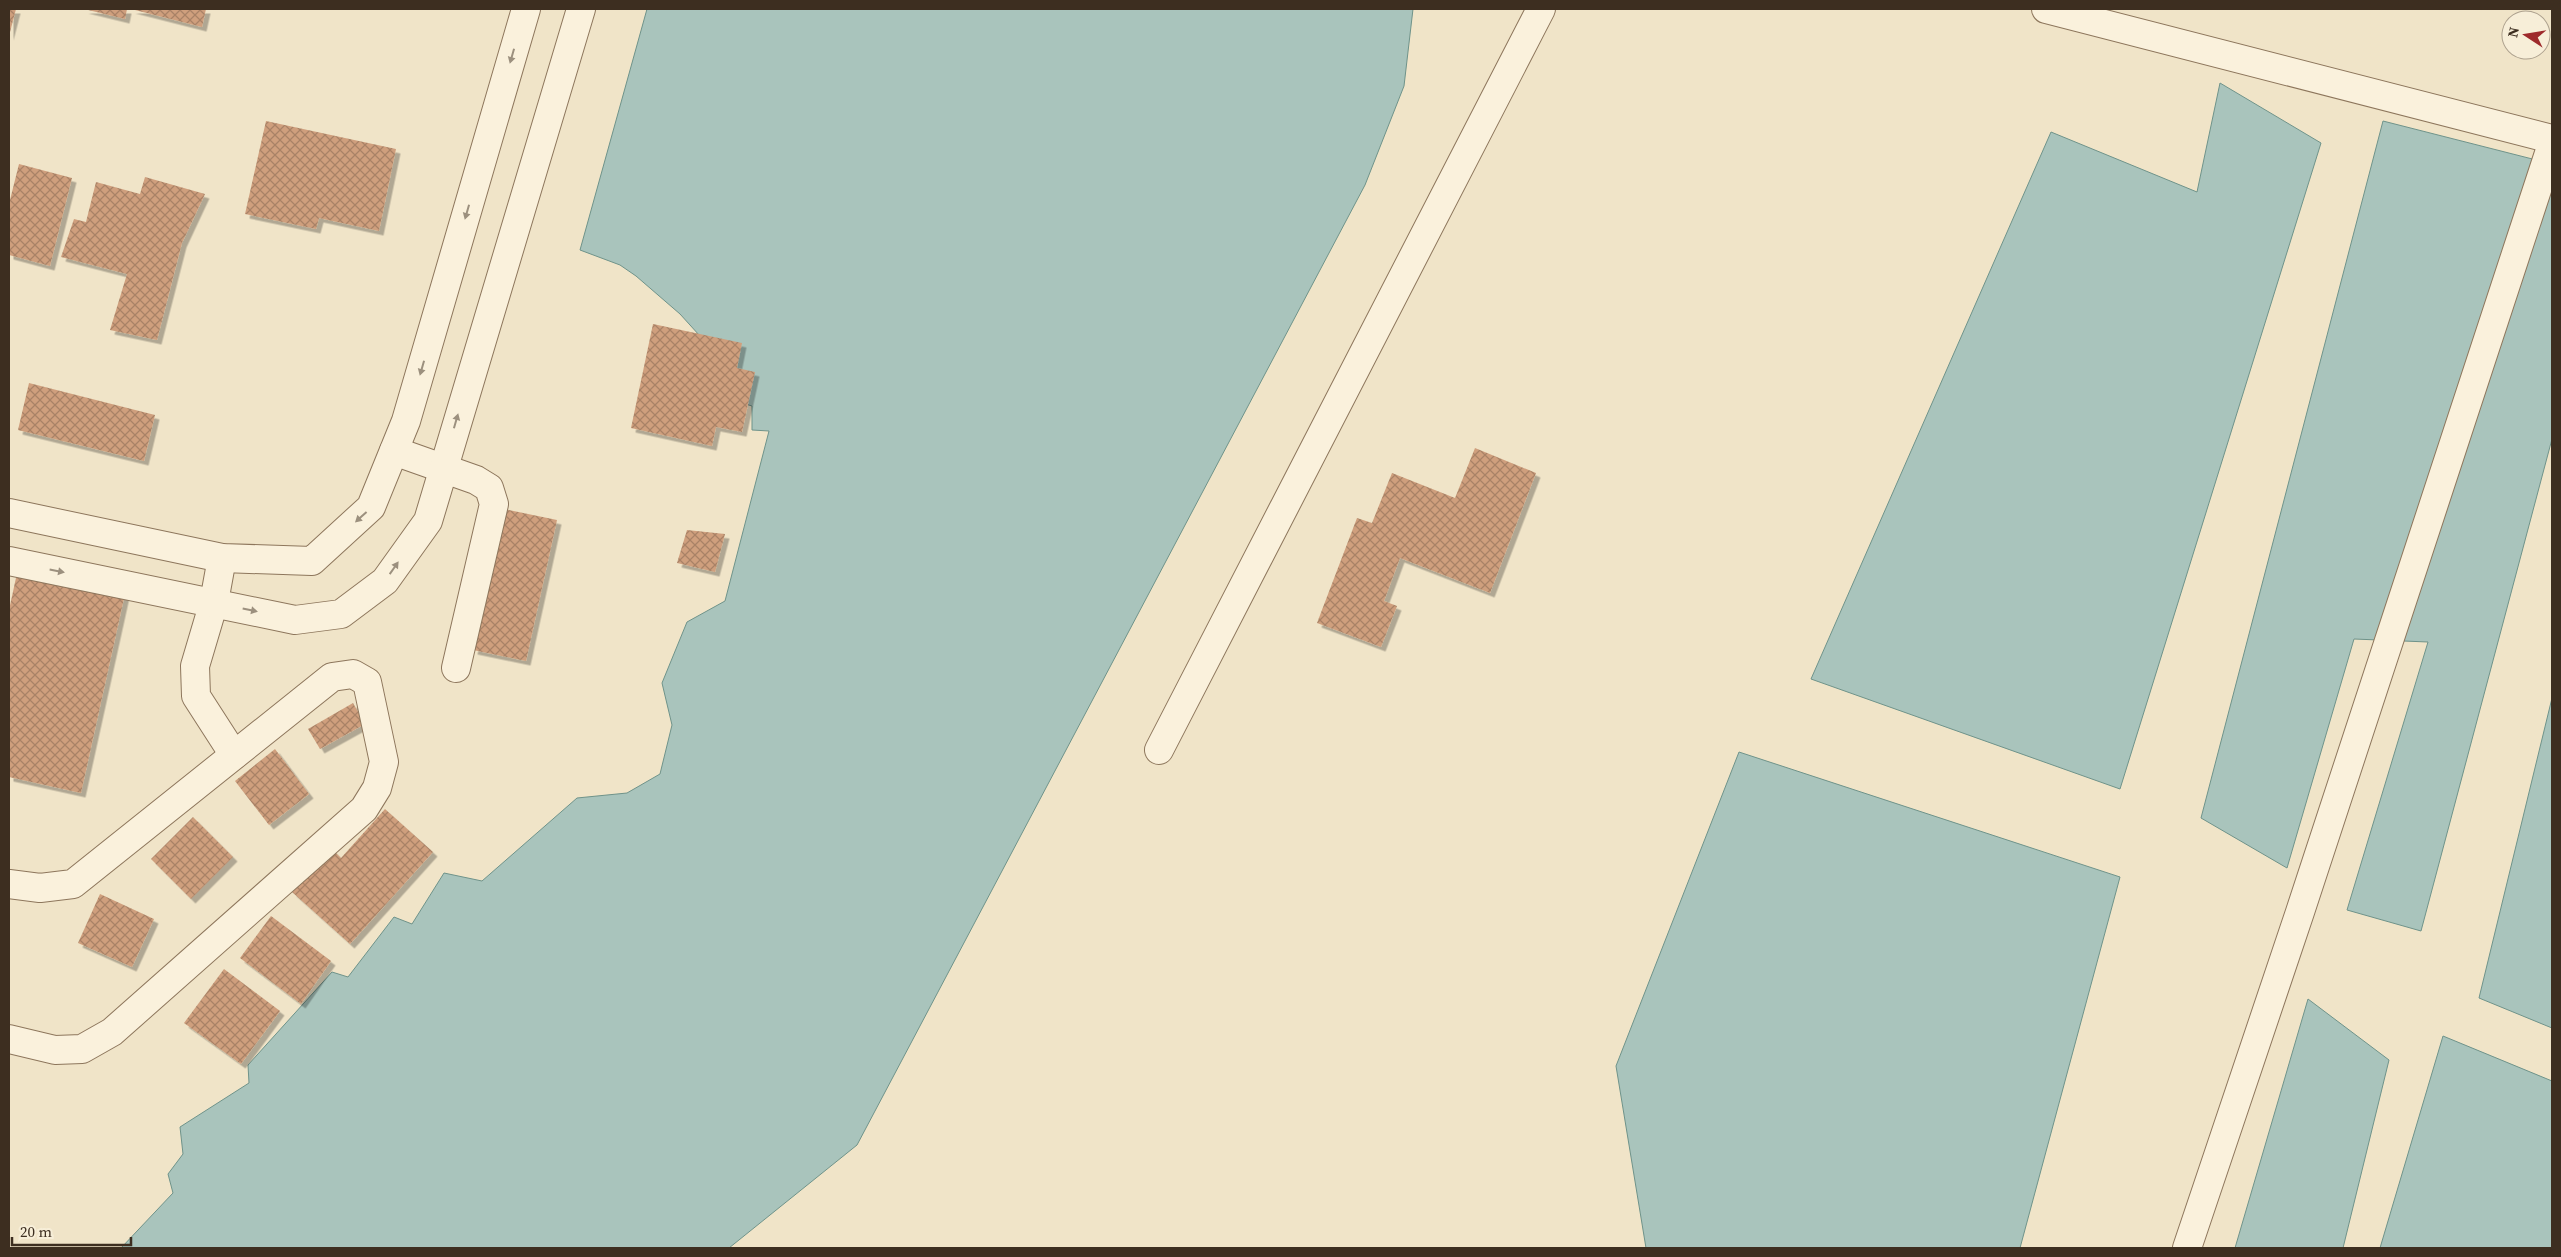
<svg xmlns="http://www.w3.org/2000/svg" width="2561" height="1257" font-family="'Source Serif 4',serif">
<defs>
<pattern id="building-cross-hatch" width="8" height="8" patternUnits="userSpaceOnUse" patternTransform="scale(1.25)"><rect width="8" height="8" fill="#cf9f7d"/><path d="M0 0l8 8M0 8l8-8" fill="none" stroke="#a98266"/></pattern>
<filter id="shadow"><feDropShadow dx="4.5" dy="4.5" stdDeviation="0" flood-color="#0004"/></filter>
</defs>
<rect width="100%" height="100%" fill="#f0e4c8"/>
<g fill="#a9c4bc" stroke="#6f938a">
<path d="M647,9h766l-9,77 -39,99 -508,960 -128,103h-608l52,-55 -5,-19 15,-20 -3,-27 69,-44 -1,-18 84,-93 16,5 46,-60 18,7 32,-51 38,8 95,-83 50,-5 33,-19 12,-49 -10,-42 25,-61 38,-21 44,-170 -17,-1v-24l-30,-9 7,-29 -49,-54 -44,-38 -16,-11 -40,-15z"/>
<path d="M2220,83l101,60 -201,646 -309,-110 240,-547 146,60z"/>
<path d="M2383,121l169,43v275l-131,492 -74,-21 81,-268 -74,-3 -67,229 -86,-50z"/>
<path d="M2552,698v330l-73,-30z"/>
<path d="M1739,752l381,125 -100,371h-374l-30,-182z"/>
<path d="M2308,999l81,61 -46,188h-108z"/>
<path d="M2443,1036l109,45v167h-172z"/>
</g>
<g fill="url(#building-cross-hatch)" filter="url(#shadow)">
<path d="M9,9h7l-7,27z"/>
<path d="M84,9h43l-2,10z"/>
<path d="M131,9h75l-4,18z"/>
<path d="M266,121l130,28 -17,82 -60,-13 -3,11 -71,-15z"/>
<path d="M19,164l53,14 -22,88 -41,-11v-51z"/>
<path d="M145,177l60,17 -23,49 -25,97 -47,-10 17,-56 -66,-17 13,-38 12,3 10,-40 44,12z"/>
<path d="M653,324l89,19 -5,25 18,4 -13,60 -26,-5 -4,19 -81,-18z"/>
<path d="M29,383l126,32 -11,46 -126,-31z"/>
<path d="M1475,448l61,25 -46,120 -90,-35 -16,43 13,5 -16,41 -64,-24 40,-105 15,5 20,-50 63,25z"/>
<path d="M504,509l53,11 -31,141 -53,-11z"/>
<path d="M687,530l38,4 -10,38 -38,-9z"/>
<path d="M19,564l107,25 -45,204 -72,-16v-167z"/>
<path d="M353,703l12,21 -45,25 -12,-20z"/>
<path d="M275,749l34,45 -40,31 -34,-44z"/>
<path d="M385,809l48,43 -83,92 -58,-52 39,-44 10,10z"/>
<path d="M193,817l40,40 -42,42 -40,-40z"/>
<path d="M100,894l54,25 -22,48 -54,-24z"/>
<path d="M271,916l60,45 -30,43 -61,-46z"/>
<path d="M224,969l56,42 -39,53 -57,-41z"/>
</g>
<g fill="none" stroke-linecap="round" stroke-linejoin="round">
<defs>
<g id="minor">
<path d="M2046,9l506,130"/>
<path d="M394,451l82,29 13,8 5,16 -38,164"/>
<path d="M9,513l213,45 90,3 59,-54 35,-86 120,-412"/>
<path d="M222,558l-8,44 -19,64 1,30 38,59"/>
<path d="M9,561l286,59 46,-6 44,-33 43,-60 153,-512"/>
<path d="M1159,750l382,-741"/>
<path d="M9,884l31,4 33,-4 259,-207 21,-3 14,8 17,80 -7,26 -13,21 -252,223 -30,17 -27,1 -46,-11"/>
<path d="M2187,1248l113,-336 252,-768"/>
</g>
</defs>
<use href="#minor" stroke="#8d765c" stroke-width="30"/>
<use href="#minor" stroke="#faf1dc" stroke-width="28"/>
</g>
<defs><path id="oneway-solid" d="M-6-.8H1V-3.2L6.5 0L1 3.2V.8H-6Z" transform="scale(1.25)"/></defs>
<g fill="#9c907e">
<use href="#oneway-solid" transform="translate(512 56) rotate(106)"/>
<use href="#oneway-solid" transform="translate(467 212) rotate(106)"/>
<use href="#oneway-solid" transform="translate(422 368) rotate(106)"/>
<use href="#oneway-solid" transform="translate(456 421) rotate(-74)"/>
<use href="#oneway-solid" transform="translate(361 517) rotate(138)"/>
<use href="#oneway-solid" transform="translate(394 568) rotate(-55)"/>
<use href="#oneway-solid" transform="translate(57 571) rotate(11)"/>
<use href="#oneway-solid" transform="translate(250 610) rotate(12)"/>
</g>
<rect width="2561" height="1257" fill="none" stroke="#3d2e20" stroke-width="20"/>
<g transform="translate(2526 35) rotate(282)"><circle r="24" fill="#f7eed8" stroke="#ada18e"/>
<path d="M0-4L9 19L0 12L-9 19Z" fill="#9e2a2b"/>
<text y="-8" font-size="14" font-weight="bold" text-anchor="middle" fill="#3d2e20">N</text>
</g>
<path d="M12 1237v8h119v-8" fill="none" stroke="#3d2e20" stroke-width="2.5"/>
<text x="20" y="1237" font-size="15" fill="#3d2e20" stroke="#f7eed8" stroke-width="4" paint-order="stroke">20 m</text>
</svg>
